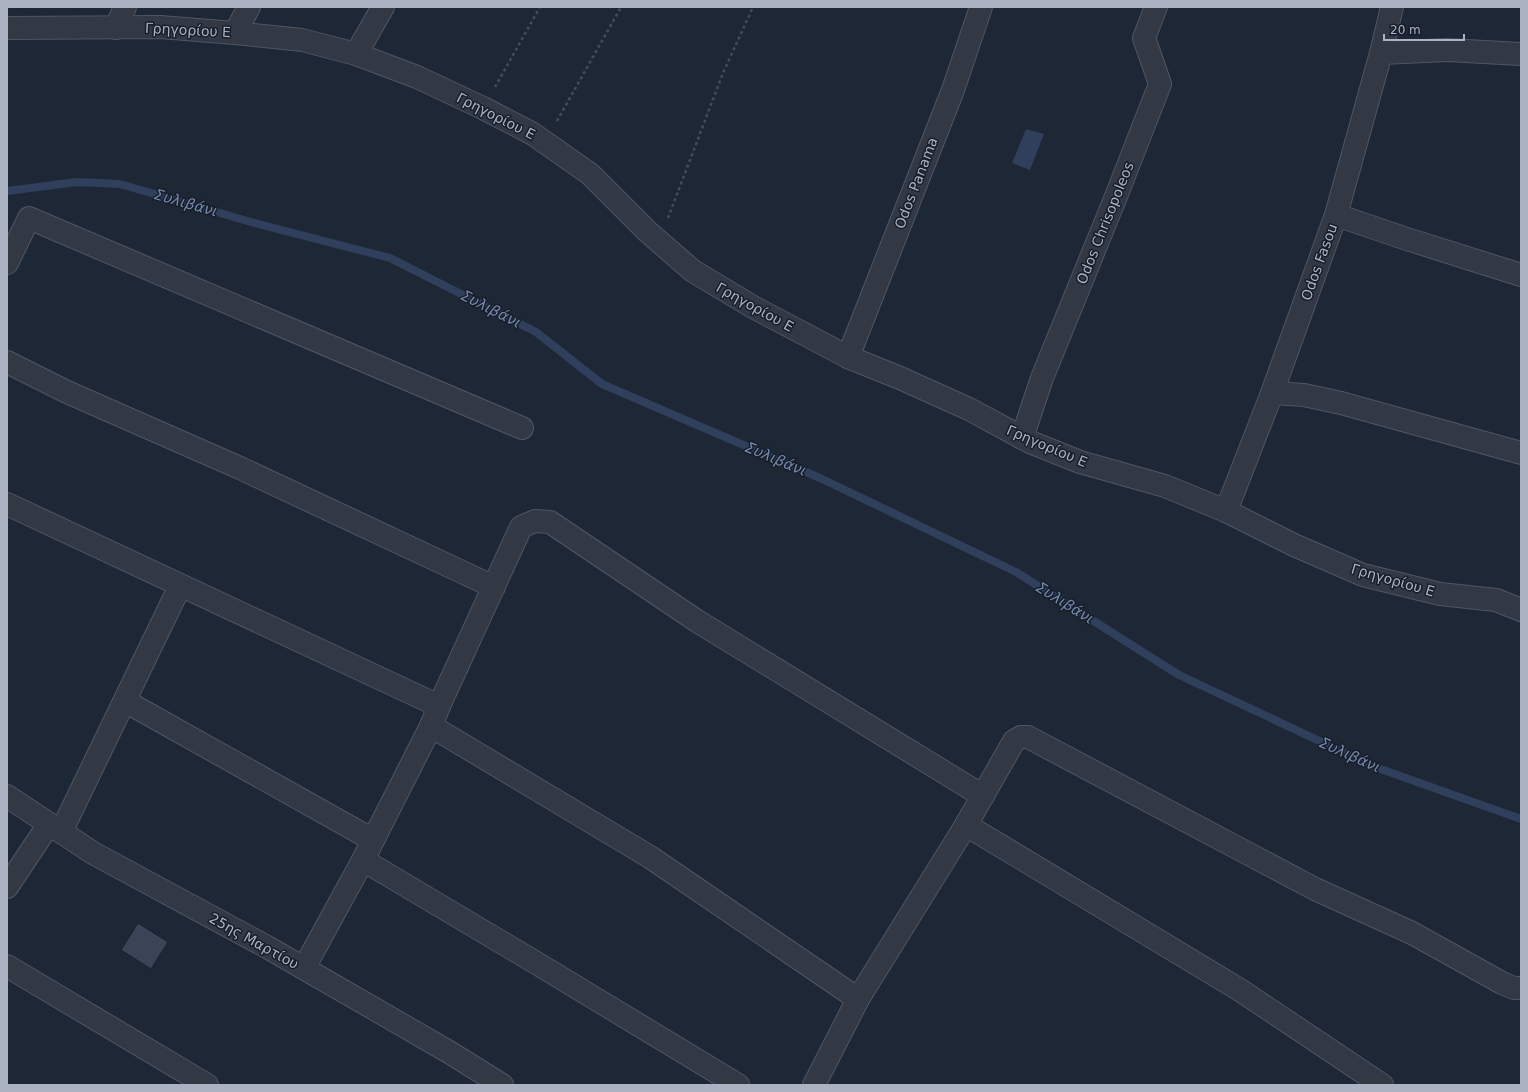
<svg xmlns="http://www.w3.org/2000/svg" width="1528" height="1092" font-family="'DejaVu Sans',sans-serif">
<rect width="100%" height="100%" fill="#1e2735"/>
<path fill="#303f5b" d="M1026,129l18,5 -14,36 -18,-7z"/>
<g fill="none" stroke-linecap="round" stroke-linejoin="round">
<path stroke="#303f5b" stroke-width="8" d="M7,191l70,-9 43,2 131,38 139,36 146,74 66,52 218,94 196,94 163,103 196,92 146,52"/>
</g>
<path fill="#3a4456" stroke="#19202c" d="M138,923l30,19 -17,27 -30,-19z"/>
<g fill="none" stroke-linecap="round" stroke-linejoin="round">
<defs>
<g id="minor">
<path d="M7,28l153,-1 75,6 67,7 54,14 61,23 66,31 50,26 57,40 58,58 45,39 60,36 95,50 52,21 69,31 61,33 50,20 85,24 61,25 68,34 69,30 77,19 56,6 25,10"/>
<path d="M116,28l9,-21"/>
<path d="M235,33l14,-26"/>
<path d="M1381,53l66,-3 74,4"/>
<path d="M356,54l27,-47"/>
<path d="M1336,215l71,24 114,36"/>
<path d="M7,263l22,-45 493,210"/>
<path d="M848,357l105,-267 28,-83"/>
<path d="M7,362l60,30 173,76 254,119"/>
<path d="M1272,393l32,2 37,8 180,50"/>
<path d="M1022,438l20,-60 75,-184 43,-110 -16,-46 12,-31"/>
<path d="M7,504l432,202"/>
<path d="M1226,511l46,-118 64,-178 45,-162 11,-46"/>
<path d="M125,701l248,139"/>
<path d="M431,726l219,131 208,142"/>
<path d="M7,796l86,57 174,94 182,105 53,33"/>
<path d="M966,825l274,165 142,95"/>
<path d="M61,832l119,-246"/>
<path d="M363,860l170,101 205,124"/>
<path d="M7,887l42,-63"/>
<path d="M7,966l200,119"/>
<path d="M304,968l59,-108 68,-134 8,-20 82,-179 14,-6 15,1 147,99 286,175"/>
<path d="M814,1085l44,-86 108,-174 48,-84 7,-4h7l287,152 97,44 90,50 12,5h7"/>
</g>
</defs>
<use href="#minor" stroke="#4f5664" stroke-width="24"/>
<g stroke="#3d5054" stroke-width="2.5" stroke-dasharray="3 3" stroke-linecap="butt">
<path d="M495,87l45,-80"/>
<path d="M557,121l64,-114"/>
<path d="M668,218l55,-145 30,-66"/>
</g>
<use href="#minor" stroke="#323945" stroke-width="22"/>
</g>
<g text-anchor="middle" stroke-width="3" stroke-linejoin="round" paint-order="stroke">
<g font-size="14" fill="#abb3c3" stroke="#171e2a">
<text transform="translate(188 30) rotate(3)" y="5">Γρηγορίου Ε</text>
<text transform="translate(496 116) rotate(27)" y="5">Γρηγορίου Ε</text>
<text transform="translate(916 183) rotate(-69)" y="5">Odos Panama</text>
<text transform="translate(1105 223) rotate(-68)" y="5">Odos Chrisopoleos</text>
<text transform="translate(1319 262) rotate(-70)" y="5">Odos Fasou</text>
<text transform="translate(755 307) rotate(29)" y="5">Γρηγορίου Ε</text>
<text transform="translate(1047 446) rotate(23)" y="5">Γρηγορίου Ε</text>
<text transform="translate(1393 580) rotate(16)" y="5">Γρηγορίου Ε</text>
<text transform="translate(254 941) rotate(29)" y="5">25ης Μαρτίου</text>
</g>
<g font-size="15" font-style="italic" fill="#7388ac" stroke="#171e2a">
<text transform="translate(186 203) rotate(16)" y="5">Συλιβάνι</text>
<text transform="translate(491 309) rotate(27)" y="5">Συλιβάνι</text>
<text transform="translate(776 459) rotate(23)" y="5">Συλιβάνι</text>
<text transform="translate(1065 603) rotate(32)" y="5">Συλιβάνι</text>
<text transform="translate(1350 755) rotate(24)" y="5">Συλιβάνι</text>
</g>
</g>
<rect width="1528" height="1092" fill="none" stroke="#abb3c3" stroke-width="16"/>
<path d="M1384 34v6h80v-6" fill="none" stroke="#abb3c3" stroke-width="2"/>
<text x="1390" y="34" font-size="12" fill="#abb3c3" stroke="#171e2a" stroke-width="3" paint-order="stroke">20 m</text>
</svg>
